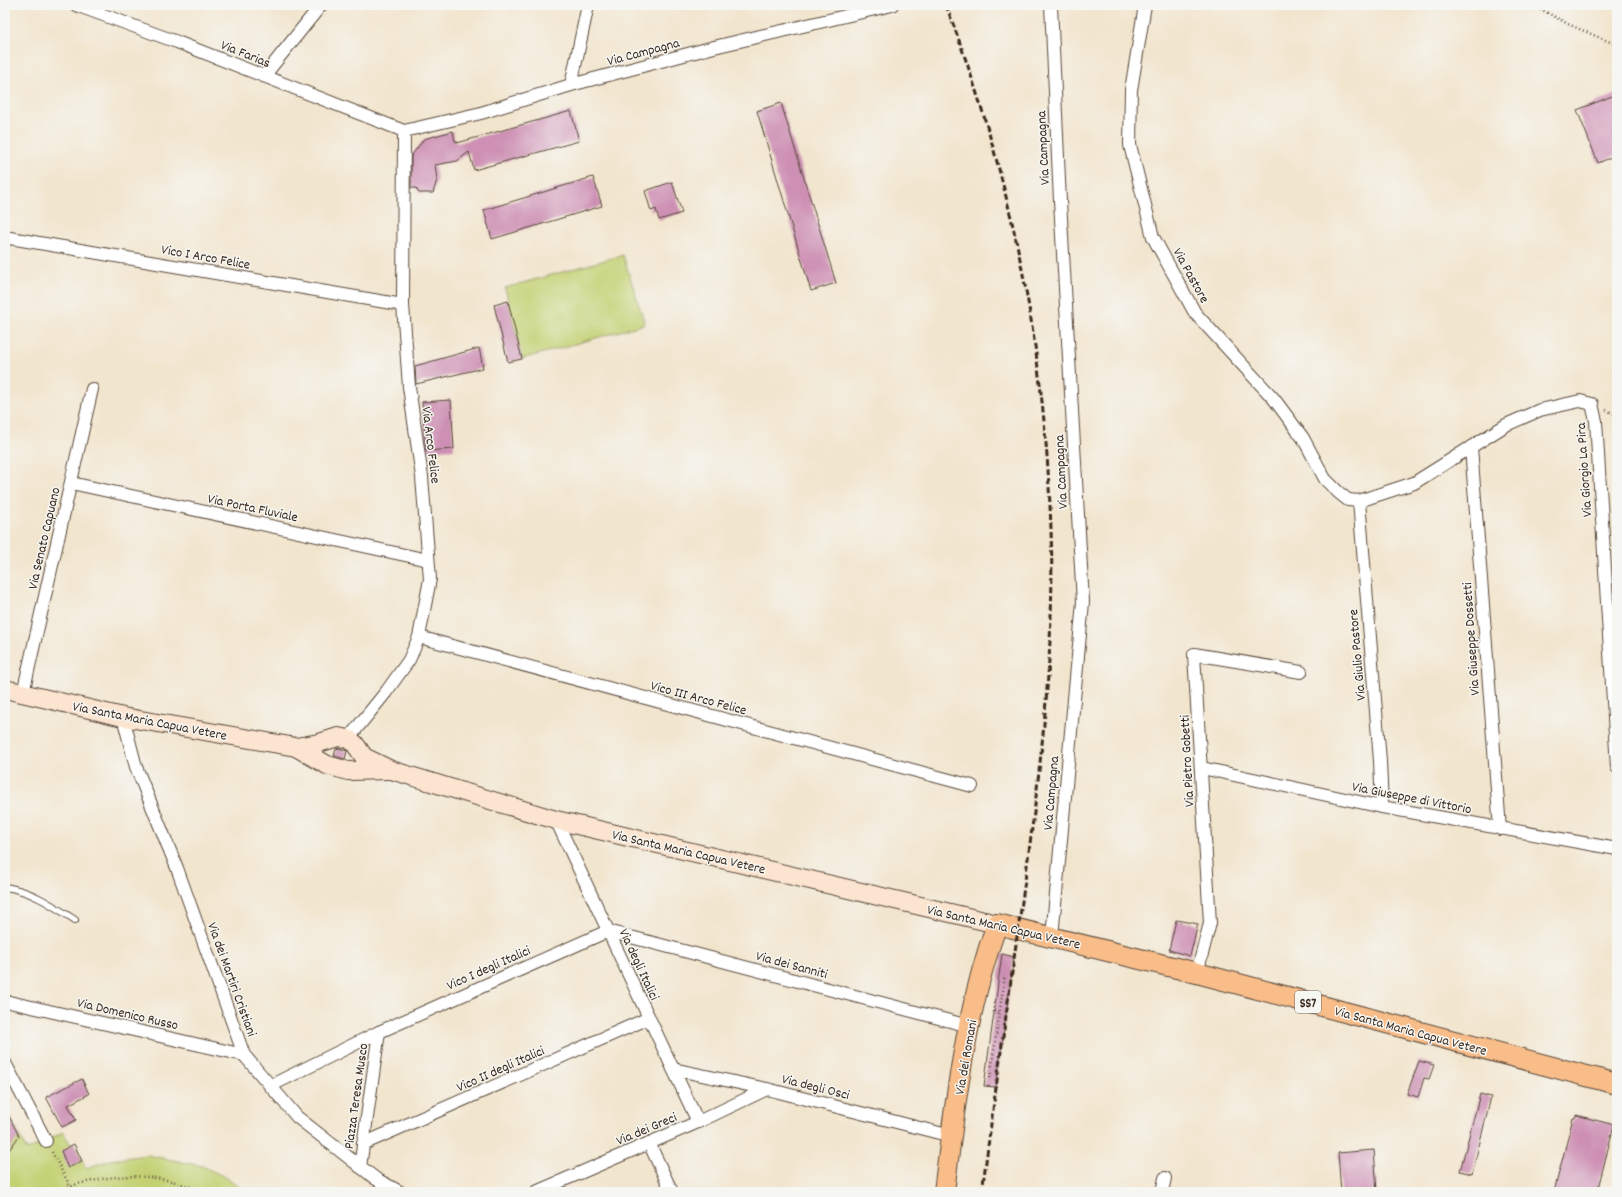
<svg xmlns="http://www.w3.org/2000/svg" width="1622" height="1197" font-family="Dekko,sans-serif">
<rect width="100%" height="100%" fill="#f6f6f2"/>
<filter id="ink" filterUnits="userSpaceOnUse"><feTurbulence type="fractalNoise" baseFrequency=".025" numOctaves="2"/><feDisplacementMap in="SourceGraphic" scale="8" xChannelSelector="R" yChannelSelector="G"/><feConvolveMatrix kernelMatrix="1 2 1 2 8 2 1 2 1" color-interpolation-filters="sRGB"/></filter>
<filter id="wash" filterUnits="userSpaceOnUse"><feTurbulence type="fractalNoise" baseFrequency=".012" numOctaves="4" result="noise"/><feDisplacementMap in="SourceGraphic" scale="16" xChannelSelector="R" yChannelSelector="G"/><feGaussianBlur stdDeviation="0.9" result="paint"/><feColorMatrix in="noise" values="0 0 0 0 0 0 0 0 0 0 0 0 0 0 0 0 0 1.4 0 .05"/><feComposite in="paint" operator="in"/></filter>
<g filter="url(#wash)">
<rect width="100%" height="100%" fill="#f2e5ce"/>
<g fill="#c3d173" stroke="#7f7e48">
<path d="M623,255l22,69 -123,35 -17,-71z"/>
<path d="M5,1108l22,43 36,-19 8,13 3,-1 12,24 24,-8 37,-5 55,11 25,12 20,14h-242z"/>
</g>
<g id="blocks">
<g fill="#cd90b4">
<path d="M1617,94v61l-19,8 -21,-53z"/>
<path d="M781,103l55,180 -25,8 -54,-180z"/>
<path d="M571,111l8,30 -105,29 -5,-18 -12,9 -22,4 2,15 -4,13h-14l-3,-5h-5v-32l13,-17 29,-8 2,10h2v2z"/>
<path d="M593,177l9,29 -110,33 -8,-29z"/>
<path d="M672,182l10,31 -23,7 -3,-11 -5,2 -6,-20z"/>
<path d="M508,301l14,58 -14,3 -14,-57z"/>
<path d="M479,348l4,20 -67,16 -1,-18z"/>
<path d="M451,400l3,49 -28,2 -4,-49z"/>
<path d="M339,748l8,3 -2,8 -11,-3 2,-7z"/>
<path d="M1176,920l22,4 -8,32 -21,-6z"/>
<path d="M1002,954l12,3 -18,130 -12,-1z"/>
<path d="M1419,1061l15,4 -5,14 -5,-1 -6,19 -11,-3z"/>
<path d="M82,1079l7,15 -21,11 8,15 -14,7 -16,-30z"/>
<path d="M1480,1094l11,3 -19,77 -12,-3z"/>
<path d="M5,1108l14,28 -14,20z"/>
<path d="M1576,1115l38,10 -17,67h-43l19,-74h2z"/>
<path d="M74,1144l8,17 -14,7 -7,-17z"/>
<path d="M1374,1150l3,42h-36l-3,-39z"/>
</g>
</g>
</g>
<g filter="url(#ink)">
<use href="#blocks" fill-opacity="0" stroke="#564638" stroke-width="1"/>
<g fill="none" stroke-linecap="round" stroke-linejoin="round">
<defs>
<path id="lane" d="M5,887c27,4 47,18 70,33"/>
<g id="street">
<path d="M76,5l101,37 227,89"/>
<path d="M1051,5l9,196 23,401 -31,335"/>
<path d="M1145,5l-14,85 -1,55 23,92 42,76 79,86 29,39 22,41 13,13 10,8 11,1 55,-18 92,-58 34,-15 40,-9 12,3 4,17 21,346"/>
<path d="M264,76l57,-71"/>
<path d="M571,85l17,-80"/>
<path d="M404,131l77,-18 90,-28 143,-38 178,-42"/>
<path d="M5,240l5,-2 393,67"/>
<path d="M1471,447l29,382"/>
<path d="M71,483l357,77"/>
<path d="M1359,501l21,260 2,46"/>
<path d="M419,637l553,149"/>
<path d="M23,693l69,-304"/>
<path d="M123,717l13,50 41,101 67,187 53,62 79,62 24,13"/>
<path d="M348,739l38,-47 23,-32 10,-23 11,-58 -8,-102 -13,-90 -6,-82 1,-174"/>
<path d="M1202,768l180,39 235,42"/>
<path d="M556,820l142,302"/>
<path d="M1197,973l13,-50 -16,-269 107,18"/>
<path d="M5,1001l239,54"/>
<path d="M379,1032l229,-101 361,95"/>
<path d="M5,1063l41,78"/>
<path d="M673,1069l94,20 184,47"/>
<path d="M270,1086l109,-54 -19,135"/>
<path d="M649,1143l23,49"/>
<path d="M363,1144l286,-126"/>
<path d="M536,1192l162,-70 69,-33"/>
<path d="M1162,1192l3,-14"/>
</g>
<g id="secondary">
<path d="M5,689l118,28 173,30 23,-4 19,-6 10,2 7,5 9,13 27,13 165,50 441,104"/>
<path d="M296,747l31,18 21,6 41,-1"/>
</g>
<path id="primary" d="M944,1192c11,-90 22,-182 53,-268l200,49 420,111"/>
</defs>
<use href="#lane" stroke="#564638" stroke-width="8"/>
<use href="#street" stroke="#564638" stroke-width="14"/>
<use href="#secondary" stroke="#564638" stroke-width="20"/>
<use href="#primary" stroke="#564638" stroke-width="22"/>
<g stroke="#564638" stroke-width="2.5" stroke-dasharray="1 3" stroke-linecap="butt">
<path d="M1533,5l37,20 47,20"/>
<path d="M1606,410l11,5"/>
<path d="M994,999v13l6,1"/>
<path d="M990,1078l15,-103"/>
<path d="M5,1094l3,7 2,-1"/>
<path d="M52,1152l21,40"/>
<path d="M61,1192c10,-7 19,-9 31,-11 38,-9 75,-5 111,11"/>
</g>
<use href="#lane" stroke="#fff" stroke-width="6"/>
<use href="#street" stroke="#fff" stroke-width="12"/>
<use href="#secondary" stroke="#fce5d0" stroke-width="18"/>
<use href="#primary" stroke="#f8bd89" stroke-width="20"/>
<path stroke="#3b2a1e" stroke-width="3" stroke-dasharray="6 3" stroke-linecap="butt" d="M946,5c58,153 91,302 102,465 3,48 5,97 3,145 -3,101 -17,201 -31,301 -13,92 -26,184 -38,276"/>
</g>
</g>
<g text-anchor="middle" stroke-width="3" stroke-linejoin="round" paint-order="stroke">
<rect fill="#f6f6f2" stroke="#73675e" stroke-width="1" x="1295" y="991" width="26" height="22" rx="3"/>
<g font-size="13" font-weight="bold" fill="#3b2a1e">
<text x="1308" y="1007">SS7</text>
</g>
<g font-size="14" fill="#3b2a1e" stroke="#f6f6f2">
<text transform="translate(643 51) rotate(-15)" y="5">Via Campagna</text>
<text transform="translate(246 53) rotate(22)" y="5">Via Farias</text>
<text transform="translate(1042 148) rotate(-93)" y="5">Via Campagna</text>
<text transform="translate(206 256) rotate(10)" y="5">Vico I Arco Felice</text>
<text transform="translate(1192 275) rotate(61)" y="5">Via Pastore</text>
<text transform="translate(432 445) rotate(83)" y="5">Via Arco Felice</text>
<text transform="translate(1583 470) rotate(-94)" y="5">Via Giorgio La Pira</text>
<text transform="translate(1060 472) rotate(-93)" y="5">Via Campagna</text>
<text transform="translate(253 507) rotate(12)" y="5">Via Porta Fluviale</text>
<text transform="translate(43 538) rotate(-77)" y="5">Via Senato Capuano</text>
<text transform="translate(1470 639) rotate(-94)" y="5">Via Giuseppe Dossetti</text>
<text transform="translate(1356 655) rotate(-95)" y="5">Via Giulio Pastore</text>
<text transform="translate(699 697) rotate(15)" y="5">Vico III Arco Felice</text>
<text transform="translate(150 720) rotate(11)" y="5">Via Santa Maria Capua Vetere</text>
<text transform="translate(1186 761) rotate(-93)" y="5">Via Pietro Gobetti</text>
<text transform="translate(1050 793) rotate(-85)" y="5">Via Campagna</text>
<text transform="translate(1412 797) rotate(11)" y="5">Via Giuseppe di Vittorio</text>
<text transform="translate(689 851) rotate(13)" y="5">Via Santa Maria Capua Vetere</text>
<text transform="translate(1004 926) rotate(13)" y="5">Via Santa Maria Capua Vetere</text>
<text transform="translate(640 964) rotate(65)" y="5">Via degli Italici</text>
<text transform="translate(792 964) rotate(15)" y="5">Via dei Sanniti</text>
<text transform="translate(488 967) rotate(-24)" y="5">Vico I degli Italici</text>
<text transform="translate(233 979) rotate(70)" y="5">Via dei Martiri Cristiani</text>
<text transform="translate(128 1013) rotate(13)" y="5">Via Domenico Russo</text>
<text transform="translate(1411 1030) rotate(15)" y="5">Via Santa Maria Capua Vetere</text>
<text transform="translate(965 1057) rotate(-80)" y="5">Via dei Romani</text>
<text transform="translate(500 1068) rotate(-24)" y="5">Vico II degli Italici</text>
<text transform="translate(816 1086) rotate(14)" y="5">Via degli Osci</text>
<text transform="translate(355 1096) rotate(-82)" y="5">Piazza Teresa Musco</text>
<text transform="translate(646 1128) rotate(-23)" y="5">Via dei Greci</text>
</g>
</g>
<rect width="1622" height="1197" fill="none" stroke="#f6f6f2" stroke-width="20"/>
</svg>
